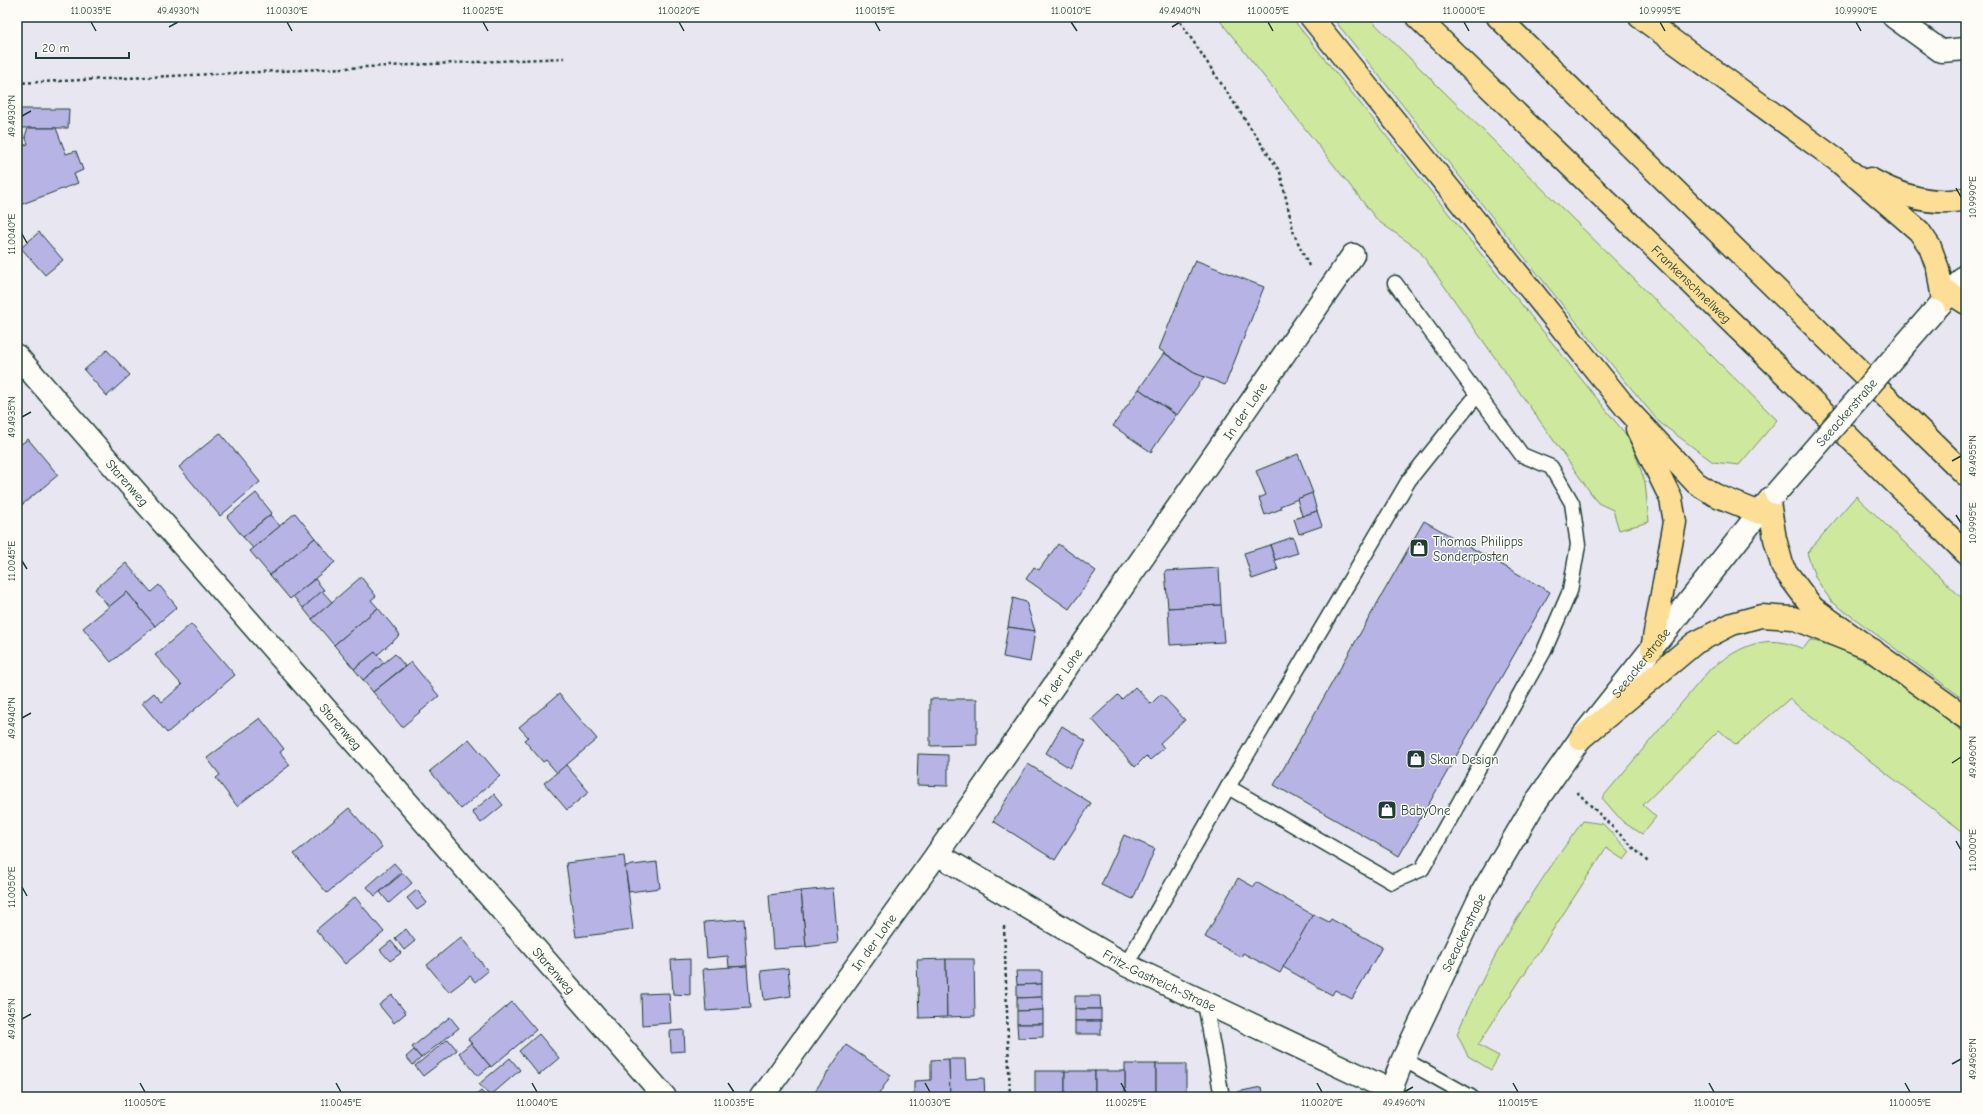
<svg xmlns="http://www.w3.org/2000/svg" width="1983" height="1114" font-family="'Comic Neue',sans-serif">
<rect width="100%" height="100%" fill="#e8e6f1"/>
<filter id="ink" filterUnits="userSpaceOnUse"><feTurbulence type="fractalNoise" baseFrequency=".025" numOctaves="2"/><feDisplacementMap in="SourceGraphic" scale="8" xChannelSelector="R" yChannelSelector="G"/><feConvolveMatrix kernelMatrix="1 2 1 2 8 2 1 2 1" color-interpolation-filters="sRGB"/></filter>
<g filter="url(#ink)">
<g fill="#cee89e" stroke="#769269">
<path d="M1217,17h74l340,424 14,41 4,40 -30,8 -6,-20 -15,-7 -180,-254 -40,-28z"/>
<path d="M1332,17h36l409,403 -38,45 -26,-3 -54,-40 -98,-119z"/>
<path d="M1856,496l110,106v99l-135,-100 -16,-24 -8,-24z"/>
<path d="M1810,640c60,13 108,58 156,94v100l-177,-135 -53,46 -17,-15 -76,75 13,12 -14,17 -19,-12 -21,-24 109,-130c31,-22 55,-36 92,-19z"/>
<path d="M1583,821l20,3 27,28 -6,8 -18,-12 -128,197 21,11 -8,14 -23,-14 -11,-22c32,-76 77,-146 126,-213z"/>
</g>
<g fill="#b7b3e4" stroke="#1f3d34">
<path d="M17,109h52l-1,19h-51z"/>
<path d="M28,128h28l10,26 10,-3 7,19 -9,4 4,9 -61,23v-59l11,-3 -3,-8z"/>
<path d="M39,232l24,28 -18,15 -24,-27z"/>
<path d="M17,238l5,7 -5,4z"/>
<path d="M1195,260l69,27 -39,98 -31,-12 -35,-24z"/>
<path d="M107,350l23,25 -23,21 -23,-26z"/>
<path d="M1164,353l30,20 10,4 -27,38 -38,-26z"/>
<path d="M1139,389l37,26 -25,37 -38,-26z"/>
<path d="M220,433l40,49 -40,34 -41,-49z"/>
<path d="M28,439l30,36 -41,34v-62z"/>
<path d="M1298,454l15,39 -33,13 1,3 -16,6 -6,-17 7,-3 -10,-24z"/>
<path d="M256,493l16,20 -29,24 -16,-20z"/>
<path d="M1312,493l5,18 -15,5 -5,-17z"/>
<path d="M1317,511l5,15 -23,8 -5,-15z"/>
<path d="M295,513l20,25 -45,37 -20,-24z"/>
<path d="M270,515l10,11 -27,22 -10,-11z"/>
<path d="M1424,521l126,71 -151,264 -125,-71z"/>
<path d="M1293,537l5,16 -23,7 -5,-15z"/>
<path d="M315,538l20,24 -45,37 -20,-24z"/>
<path d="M1058,544l38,27 -27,38 -43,-30 8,-12 5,3z"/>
<path d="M1270,545l8,25 -26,9 -8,-26z"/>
<path d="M126,563l25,29 8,-7 18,22 -22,19 -28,-34 -18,15 -14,-18z"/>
<path d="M1219,568l2,37 -53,3 -3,-37z"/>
<path d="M361,577l15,19 -5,4 7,8 -44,37 -22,-26z"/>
<path d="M315,579l9,11 -21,18 -10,-12z"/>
<path d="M322,591l10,11 -20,17 -9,-11z"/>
<path d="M127,592l28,34 -44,36 -28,-34z"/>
<path d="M1013,598l13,4 9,29 -27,-4z"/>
<path d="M1221,605l3,37 -54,3 -2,-37z"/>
<path d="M378,608l22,27 -23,20 -2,-3 -21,17 -20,-24z"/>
<path d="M191,624l44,51 -68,58 -25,-30 12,-10 8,9 20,-17 -27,-30z"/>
<path d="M1008,627l27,4 -5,31 -27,-5z"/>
<path d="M375,652l9,11 -21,17 -9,-11z"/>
<path d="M395,654l10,12 -32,26 -10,-12z"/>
<path d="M411,662l28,34 -37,31 -29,-35z"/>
<path d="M1135,687l16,17 10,-10 24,26 -25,23 4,5 -14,12 -4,-4 -11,11 -43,-48 26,-24 4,4z"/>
<path d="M559,694l38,45 -40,34 -11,-13 -3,2 -19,-22 4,-3 -9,-10z"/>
<path d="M930,699h47v46l-47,1z"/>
<path d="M260,718l24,31 -4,3 10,13 -53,41 -21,-28 4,-3 -13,-17z"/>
<path d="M1062,726l24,15 -16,27 -24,-15z"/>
<path d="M469,739l31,37 -39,33 -31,-38z"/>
<path d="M918,754l30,1v31l-31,-1z"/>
<path d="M1028,764l63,39 -36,57 -62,-39z"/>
<path d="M566,765l23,27 -22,18 -23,-27z"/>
<path d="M494,794l9,11 -22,18 -9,-11z"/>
<path d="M349,808l33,39 -55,46 -33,-39z"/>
<path d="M1124,835l31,14 -22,50 -32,-14z"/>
<path d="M624,856l9,74 -57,7 -10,-74z"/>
<path d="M657,862l3,26 -31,4 -4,-26z"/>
<path d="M394,863l8,9 -27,24 -8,-9z"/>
<path d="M403,873l9,10 -23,20 -9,-11z"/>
<path d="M1238,878l16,9 2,-5 57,33 -33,58 -37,-20 -2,4 -36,-20z"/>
<path d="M833,888l5,55 -32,4 -5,-56z"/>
<path d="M417,890l10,13 -10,7 -10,-12z"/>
<path d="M801,891l5,56 -33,2 -4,-54z"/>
<path d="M355,897l29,35 -39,32 -29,-34z"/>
<path d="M1313,914l16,8 2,-3 51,28 -30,52 -17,-9 -3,5 -49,-28z"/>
<path d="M744,919l3,47 -18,1 -1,-11 -21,2 -3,-36z"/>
<path d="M406,929l9,12 -11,9 -9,-12z"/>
<path d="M461,937l27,34 -13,11 -5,-6 -21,16 -22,-27z"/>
<path d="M391,941l10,12 -11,8 -10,-11z"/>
<path d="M690,959v36l-17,-1 -2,-34z"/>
<path d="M946,959l1,58 -28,1 -2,-58z"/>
<path d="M946,959h28l1,57 -28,1z"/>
<path d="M747,966l3,42 -44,3 -3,-42z"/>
<path d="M788,968l3,28 -27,4 -3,-29z"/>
<path d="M1016,971h26v13l-25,1z"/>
<path d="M1042,984v13l-25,1v-13z"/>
<path d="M669,993l2,30 -29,2 -1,-31z"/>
<path d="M392,995l14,18 -12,10 -15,-18z"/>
<path d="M1075,996h25l1,13h-26z"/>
<path d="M1042,997l1,13 -26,1v-13z"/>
<path d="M512,1002l24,28 -45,37 -23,-28z"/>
<rect x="1075" y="1009" width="26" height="12"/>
<path d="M1043,1010v14h-26v-13z"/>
<path d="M450,1017l9,11 -38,30 -9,-11z"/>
<rect x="1075" y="1021" width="26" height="13"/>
<path d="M1017,1024h26v13l-25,1z"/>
<path d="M684,1030l1,21 -14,1 -1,-21z"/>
<path d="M539,1034l20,24 -20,17 -20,-24z"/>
<path d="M448,1039l9,11 -34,26 -8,-10z"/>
<path d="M471,1043l19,23 -12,10 -19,-23z"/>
<path d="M846,1045l45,30 -12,19 4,3h-72z"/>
<path d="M414,1050l7,8 -8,7 -7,-8z"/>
<path d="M510,1058l10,12 -30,26 -11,-12z"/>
<path d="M949,1059l1,38h-36v-16l17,-1v-20z"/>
<path d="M949,1059h16l1,20 18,-1 1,19h-35z"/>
<rect x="1125" y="1064" width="31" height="33"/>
<rect x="1156" y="1064" width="30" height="33"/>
<rect x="1035" y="1071" width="30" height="26"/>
<rect x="1065" y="1071" width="30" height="26"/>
<rect x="1095" y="1071" width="30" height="26"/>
<path d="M1261,1087l2,10h-25l-1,-5z"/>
<path d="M481,1091l6,6h-13z"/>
</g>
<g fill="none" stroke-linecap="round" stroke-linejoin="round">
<defs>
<g id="lane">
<path d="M1228,787l164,95 30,-13 122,-218 26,-60 8,-46 -6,-42 -21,-36 -29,-12 -127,-172"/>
<path d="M1126,965l102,-178 181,-307 68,-85"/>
<path d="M1205,1003l17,94"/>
<path d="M1403,1059l68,38"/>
</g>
<g id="street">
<path d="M1894,17l47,34 25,-2"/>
<path id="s1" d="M17,356l648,741"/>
<path id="s2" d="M937,854l189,111 264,125"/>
<path id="s3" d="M762,1097l175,-243 416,-599"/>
</g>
<g id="secondary">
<path d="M1938,307l28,-32"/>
<path id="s4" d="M1388,1097l15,-38 80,-168 50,-85 47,-67 191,-241"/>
</g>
<g id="highway">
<path d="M1311,17l316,392 69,74 19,12 45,18"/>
<path id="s5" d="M1417,17l378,367 171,169"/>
<path d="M1498,17l468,458"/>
<path d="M1640,17l198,144 81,70 11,16 8,22 5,31"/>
<path d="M1870,179c30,17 63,27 96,20"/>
<path d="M1950,293l16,10"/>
<path d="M1637,429l34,70 4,23 -23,127"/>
<path d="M1769,502l6,37 8,29 30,40 153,110"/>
<path d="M1580,739l115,-96 37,-19 29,-8 32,2 80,32"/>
</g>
</defs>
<use href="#lane" stroke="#1f3d34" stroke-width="17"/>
<use href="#street" stroke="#1f3d34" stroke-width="25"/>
<use href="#secondary" stroke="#1f3d34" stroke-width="25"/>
<use href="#highway" stroke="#1f3d34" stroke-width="25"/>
<g stroke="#1f3d34" stroke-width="2.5" stroke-dasharray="3 3" stroke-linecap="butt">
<path d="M1177,17l103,155 14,62 16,34"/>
<path d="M17,83l547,-25"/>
<path d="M1577,792l72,71"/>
<path d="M1004,926l6,171"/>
</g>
<use href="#lane" stroke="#fdfcf7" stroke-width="14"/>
<use href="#street" stroke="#fdfcf7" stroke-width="22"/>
<use href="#secondary" stroke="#fdfcf7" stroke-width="22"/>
<use href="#highway" stroke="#fdde96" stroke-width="22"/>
<defs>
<g id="secondary-bridge">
<path id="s6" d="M1776,493l158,-182"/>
</g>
</defs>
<use href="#secondary-bridge" stroke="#1f3d34" stroke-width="25" stroke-linecap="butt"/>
<use href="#secondary-bridge" stroke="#fdfcf7" stroke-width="22"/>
</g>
</g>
<path fill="none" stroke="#1f3d34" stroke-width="1.5" d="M91,22l5,9M287,22l5,9M483,22l5,9M679,22l5,9M875,22l5,9M1071,22l6,9M1268,22l5,9M1464,22l5,9M1660,22l5,9M1856,22l5,9M169,27l9,-5M1172,27l8,-5M22,116l9,-5M1956,188l5,9M22,234l5,9M22,417l9,-5M1952,461l9,-5M1956,515l5,8M22,561l5,8M22,718l9,-5M1952,763l9,-6M1956,841l5,9M22,887l5,9M22,1019l9,-5M1952,1064l9,-5M140,1083l5,9M336,1083l5,9M532,1083l5,9M728,1083l6,9M925,1083l5,9M1121,1083l5,9M1317,1083l5,9M1513,1083l5,9M1709,1083l5,9M1905,1083l5,9M1404,1092l9,-5"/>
<defs>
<symbol id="shop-square" viewBox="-11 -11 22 22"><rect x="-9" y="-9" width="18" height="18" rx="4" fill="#1f3d34" stroke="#fdfcf7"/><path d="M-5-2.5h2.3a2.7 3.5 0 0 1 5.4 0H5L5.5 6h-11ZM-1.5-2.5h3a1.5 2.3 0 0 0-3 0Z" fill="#fff"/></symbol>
</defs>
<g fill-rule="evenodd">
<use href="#shop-square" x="1408" y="537" width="22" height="22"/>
<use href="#shop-square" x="1405" y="748" width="22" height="22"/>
<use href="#shop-square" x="1376" y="799" width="22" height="22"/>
</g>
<g text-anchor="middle" stroke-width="3" stroke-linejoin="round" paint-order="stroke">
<g font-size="13" fill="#1f3d34" stroke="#fdfcf7">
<text dy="5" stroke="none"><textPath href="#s5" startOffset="383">Frankenschnellweg</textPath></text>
<text dy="5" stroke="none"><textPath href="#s3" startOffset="839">In der Lohe</textPath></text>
<text dy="5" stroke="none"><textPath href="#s6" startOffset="107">Seeackerstraße</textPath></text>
<text dy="5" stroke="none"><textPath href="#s1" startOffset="168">Starenweg</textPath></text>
<text dy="5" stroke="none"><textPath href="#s4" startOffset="505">Seeackerstraße</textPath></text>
<text dy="5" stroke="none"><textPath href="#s3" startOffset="515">In der Lohe</textPath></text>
<text dy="5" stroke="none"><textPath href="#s1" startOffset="492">Starenweg</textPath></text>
<text dy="5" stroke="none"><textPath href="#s4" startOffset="181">Seeackerstraße</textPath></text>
<text dy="5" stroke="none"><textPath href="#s3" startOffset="191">In der Lohe</textPath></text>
<text dy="5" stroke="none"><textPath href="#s1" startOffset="816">Starenweg</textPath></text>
<text dy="5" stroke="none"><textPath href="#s2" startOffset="256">Fritz-Gastreich-Straße</textPath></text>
</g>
<g font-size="13" fill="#1f3d34" stroke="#fdfcf7" text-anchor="start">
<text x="1433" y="546">Thomas Philipps<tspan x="1433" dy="15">Sonderposten</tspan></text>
<text x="1430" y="764">Skan Design</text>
<text x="1401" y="815">BabyOne</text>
</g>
</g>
<rect width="1983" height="1114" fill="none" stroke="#fdfcf7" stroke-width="44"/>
<path d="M36 52v6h93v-6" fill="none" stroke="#1f3d34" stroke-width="2"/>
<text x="42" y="52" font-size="12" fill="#1f3d34" stroke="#fdfcf7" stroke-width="3" paint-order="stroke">20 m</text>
<rect x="22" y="22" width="1939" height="1070" fill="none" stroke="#1f3d34" stroke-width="1.5"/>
<g font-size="10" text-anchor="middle" fill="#1f3d34">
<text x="91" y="14">11.0035°E</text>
<text x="178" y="14">49.4930°N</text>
<text x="287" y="14">11.0030°E</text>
<text x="483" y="14">11.0025°E</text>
<text x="679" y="14">11.0020°E</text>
<text x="875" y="14">11.0015°E</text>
<text x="1071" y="14">11.0010°E</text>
<text x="1180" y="14">49.4940°N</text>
<text x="1268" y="14">11.0005°E</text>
<text x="1464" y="14">11.0000°E</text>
<text x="1660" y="14">10.9995°E</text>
<text x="1856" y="14">10.9990°E</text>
<text transform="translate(11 116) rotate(-90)" y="4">49.4930°N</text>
<text transform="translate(1972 197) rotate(-90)" y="4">10.9990°E</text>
<text transform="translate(11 234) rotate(-90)" y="4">11.0040°E</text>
<text transform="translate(11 417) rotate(-90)" y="4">49.4935°N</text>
<text transform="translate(1972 456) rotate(-90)" y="4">49.4955°N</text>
<text transform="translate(1972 523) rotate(-90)" y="4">10.9995°E</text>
<text transform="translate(11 561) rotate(-90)" y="4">11.0045°E</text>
<text transform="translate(11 718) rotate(-90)" y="4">49.4940°N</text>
<text transform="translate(1972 757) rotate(-90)" y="4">49.4960°N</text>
<text transform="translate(1972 850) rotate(-90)" y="4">11.0000°E</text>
<text transform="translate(11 887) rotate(-90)" y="4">11.0050°E</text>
<text transform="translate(11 1019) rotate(-90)" y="4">49.4945°N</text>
<text transform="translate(1972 1059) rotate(-90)" y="4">49.4965°N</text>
<text x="145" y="1106">11.0050°E</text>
<text x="341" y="1106">11.0045°E</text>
<text x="537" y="1106">11.0040°E</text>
<text x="734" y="1106">11.0035°E</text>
<text x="930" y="1106">11.0030°E</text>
<text x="1126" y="1106">11.0025°E</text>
<text x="1322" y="1106">11.0020°E</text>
<text x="1404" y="1106">49.4960°N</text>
<text x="1518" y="1106">11.0015°E</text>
<text x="1714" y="1106">11.0010°E</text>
<text x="1910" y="1106">11.0005°E</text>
</g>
</svg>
